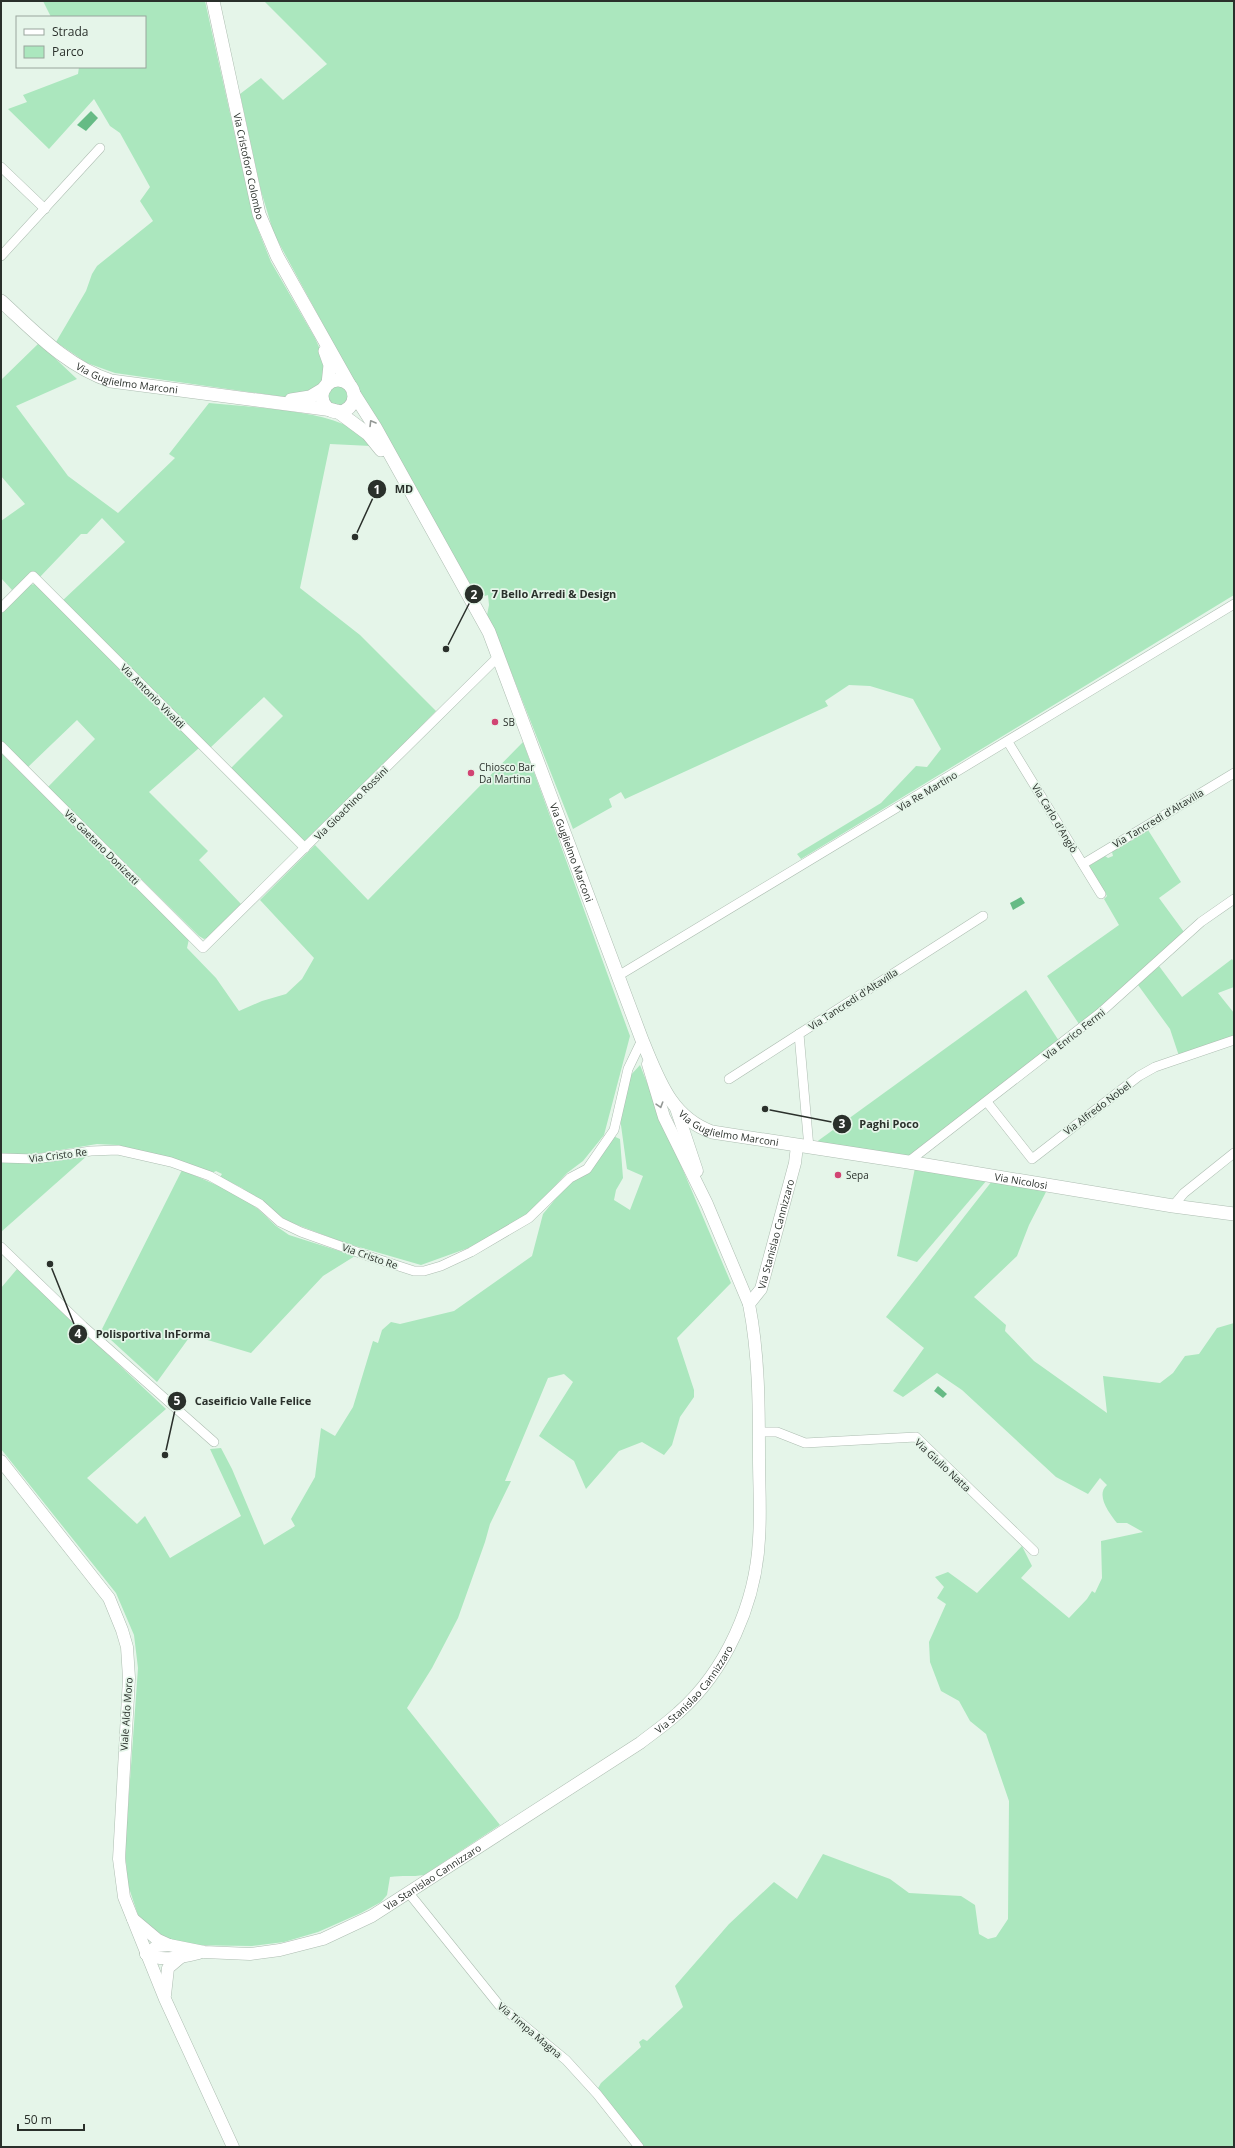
<svg xmlns="http://www.w3.org/2000/svg" width="1235" height="2148" font-family="'Open Sans',sans-serif">
<rect width="100%" height="100%" fill="#e5f5e9"/>
<g fill="#abe7be">
<path d="M43,1h162l48,216 18,45 44,76 11,25 -1,16 -10,10 -21,7 -9,1 -170,-24 -28,-10 -31,-21 30,-51 6,-17 5,-8 56,-45 -13,-20 10,-14 -30,-54 -10,-7 -16,-27 -45,50 -41,-40 19,-7 -4,-7 55,-21 1,-7h66v-50h-94z"/>
<path d="M264,1h970v594l-433,264 -4,-5 84,-51 35,-37 11,1 14,-18 -28,-50 -43,-13 -21,-1 -24,16 3,5 -203,93 -4,-7 -12,7 3,8 -39,22 -76,-193 -10,-21 2,-10 -1,-10 -10,3 -115,-200 -89,-164 -13,-43 -21,-97 21,-16 22,22 44,-36z"/>
<path d="M39,343l38,36 -61,27 52,70 50,37 57,-55 -6,-4 40,-51c39,4 98,6 134,21 11,4 20,14 28,22l-41,-2 -30,144 60,47 76,76 -130,132 -75,-75 52,-52 -19,-19 -54,51 -148,-147 63,-59 -23,-24 -15,16h-6l-42,44 -6,-7 -21,19 -11,-12v-57l24,-17 -24,-28v-96z"/>
<circle cx="338" cy="396" r="10"/>
<path d="M35,584l164,164 -50,44 59,59 -9,9 42,44 -32,33 -5,2 -5,-3 -151,-149 47,-48 -18,-19 -49,47 -27,-26v-129l28,-27z"/>
<path d="M523,742l107,294 -26,99 -21,26 -16,12 -39,42 -57,32 -50,18 -76,-22 -58,-22 -45,-33 -22,-11 2,-3 -6,-3 -4,2 -48,-17 -47,-11 -20,-1 -61,10h-35v-401l188,186 -2,9 29,30 23,33 23,-10 24,-7 16,-15 12,-21 -54,-58 55,-55 53,55z"/>
<path d="M1148,830l33,52 -22,16 25,34 -86,78 -19,14 -32,-48 72,-51 -15,-26 3,-3 -18,-30 16,-10 3,2 5,-2 -1,-4z"/>
<path d="M1232,959l2,3v25l-16,6 16,20v25l-55,18 -9,-27 -32,-44 21,-19 23,31z"/>
<path d="M1026,990l33,51 -149,114 -6,2 -89,-14z"/>
<path d="M640,1065l23,58 68,160 -54,55 17,52v7l-14,20 -8,28 -8,10 -22,-13 -23,9 -33,38 -12,-28 -35,-25 34,-54 -9,-8 -16,4 -43,103h6l-21,43 -5,18 -27,76 -26,50 -25,40 93,117 -76,50c-12,2 -22,0 -34,2l-3,18 -6,7 -20,11 -43,19 -34,10 -32,4 -67,-1 -20,-7 -20,-14 -7,-9 -10,-30 -3,-35 13,-182 -4,-33 -18,-42 -115,-144v-161l16,-19 149,140 -79,69 50,46 8,-8 25,42 71,-42 -31,-67 11,-1 11,21 32,76 31,-19 -4,-7 24,-42 6,-49 14,8 18,-29 20,-66 5,2 4,-13 9,-8 9,2 54,-13 78,-55 11,-42 28,-34 20,-9 22,-35 7,3 3,39 -7,12 -2,10 16,10 13,-34 -16,-7 -7,-51 9,-41z"/>
<path d="M89,1154l-88,78v-70z"/>
<path d="M915,1168l72,12 -70,82 -20,-6z"/>
<path d="M182,1170l55,24 21,15 18,17 13,9 66,21 -32,20 -72,77 -60,-18 -34,47 -46,-42 -11,-7z"/>
<path d="M992,1181l55,9 -18,35 -12,31 -43,41 32,28 -1,6 29,30 73,52 -4,-37 57,7 13,-10 12,-17 14,-2 18,-26 17,-5v824h-592l-45,-57 4,-7 40,-36 -2,-5 4,-3 4,2 36,-34 -8,-21 54,-62 45,-42 23,17 26,-45 67,25 19,14 52,3 14,9 4,29 9,5 8,-2 12,-18 1,-118 -23,-67 -16,-13 -11,-20 -18,-10 -11,-29 -1,-20 17,-38 -9,-6 7,-11 -9,-10 13,-5 29,21 45,-47 10,20 -11,12 48,40 18,-19 5,-8 3,2 7,-15 -1,-37 42,-9 -16,-9h-10c-7,-9 -22,-28 -10,-38l-7,-7 -12,16 -32,-17 -94,-87 -25,-17 -34,24 -10,-6 31,-43 -38,-31z"/>
</g>
<g fill="#66bb85">
<path d="M91,111l7,7 -12,13 -9,-6z"/>
<path d="M1021,897l4,6 -12,7 -3,-7z"/>
<path d="M938,1386l9,8 -4,4 -9,-7z"/>
</g>
<g fill="none" stroke-linecap="round" stroke-linejoin="round">
<defs>
<g id="minor">
<path d="M1,167l44,42"/>
<path d="M1,256l99,-108"/>
<path d="M1,608l32,-32 272,272"/>
<path d="M1008,742l93,152"/>
<path d="M1,746l202,202 295,-291"/>
<path d="M1083,864l151,-91"/>
<path d="M618,976l616,-372"/>
<path d="M729,1079l70,-45"/>
<path d="M987,1102l45,57 107,-83 16,-9 79,-27"/>
<path d="M809,1148l-10,-114 184,-118"/>
<path d="M1,1158l34,1 56,-8 27,-1 53,12 39,14 50,28 20,18 21,10 70,25 43,14h10l17,-5 30,-14 58,-34 41,-40 17,-9 27,-39 14,-61 14,-29"/>
<path d="M908,1162l192,-149 101,-91 33,-23"/>
<path d="M1173,1206l11,-13 50,-40"/>
<path d="M1,1247l82,79 131,116"/>
<path d="M759,1432h18l28,11 111,-6 118,114"/>
<path d="M408,1892l91,113 67,55 31,34 42,53"/>
</g>
<g id="tertiary">
<path d="M648,1064l16,53 43,87 42,100"/>
<path d="M676,1108l21,63"/>
<path d="M1,1461l108,137 13,32 5,17 2,31 -10,181 5,38 41,102 68,148"/>
<path d="M133,1919l25,21 11,5"/>
<path id="s1" d="M146,1954l11,-8 12,-1 35,7 46,2 30,-4 43,-11 49,-23 268,-173c13,-10 26,-19 38,-30 48,-42 78,-110 81,-174 2,-27 0,-54 0,-81 0,-51 0,-103 -10,-154l12,-15 34,-126 2,-17"/>
<path d="M146,1954c15,8 37,3 53,-1"/>
<path d="M165,1995l3,-27 13,-11"/>
</g>
<g id="secondary">
<path id="s2" d="M213,1l46,213 18,42 72,128"/>
<path id="s3" d="M1,301c34,31 65,65 110,80l222,29"/>
<path d="M325,351l5,14 -2,19"/>
<circle cx="338" cy="396" r="16"/>
<path id="s4" d="M354,394l21,33 114,205 153,408c16,38 28,77 70,92l196,30 265,44 61,8"/>
<path d="M291,400l19,-3 15,-9"/>
<path d="M337,411l31,23 13,16"/>
</g>
</defs>
<use href="#minor" stroke="#adbdb1" stroke-width="10"/>
<use href="#tertiary" stroke="#adbdb1" stroke-width="13"/>
<use href="#secondary" stroke="#adbdb1" stroke-width="14"/>
<use href="#minor" stroke="#fff" stroke-width="9"/>
<use href="#tertiary" stroke="#fff" stroke-width="12"/>
<use href="#secondary" stroke="#fff" stroke-width="13"/>
</g>
<defs><path id="oneway-chevron" d="M-2-3.5L2.5 0L-2 3.5" fill="none" stroke-width="1.6" stroke-linecap="round" stroke-linejoin="round"/></defs>
<g stroke="#949895">
<use href="#oneway-chevron" transform="translate(372 423) rotate(-121)"/>
<use href="#oneway-chevron" transform="translate(660 1105) rotate(73)"/>
</g>
<g fill="#d14473" stroke="#e5f5e9" stroke-width="1.5">
<circle cx="495" cy="722" r="4"/>
<circle cx="471" cy="773" r="4"/>
<circle cx="838" cy="1175" r="4"/>
</g>
<g text-anchor="middle" stroke-width="3.5" stroke-linejoin="round" paint-order="stroke">
<g font-size="10" fill="#2a302b" stroke="#e5f5e9">
<text dy="4" stroke="none"><textPath href="#s2" startOffset="169">Via Cristoforo Colombo</textPath></text>
<text dy="4" stroke="none"><textPath href="#s3" startOffset="152">Via Guglielmo Marconi</textPath></text>
<text transform="translate(153 696) rotate(45)" y="4">Via Antonio Vivaldi</text>
<text transform="translate(927 791) rotate(-31)" y="4">Via Re Martino</text>
<text transform="translate(351 803) rotate(-45)" y="4">Via Gioachino Rossini</text>
<text transform="translate(1055 818) rotate(59)" y="4">Via Carlo d'Angiò</text>
<text transform="translate(1158 818) rotate(-31)" y="4">Via Tancredi d'Altavilla</text>
<text transform="translate(102 847) rotate(45)" y="4">Via Gaetano Donizetti</text>
<text dy="4" stroke="none"><textPath href="#s4" startOffset="509">Via Guglielmo Marconi</textPath></text>
<text transform="translate(853 999) rotate(-33)" y="4">Via Tancredi d'Altavilla</text>
<text transform="translate(1074 1034) rotate(-38)" y="4">Via Enrico Fermi</text>
<text transform="translate(1097 1108) rotate(-37)" y="4">Via Alfredo Nobel</text>
<text dy="4" stroke="none"><textPath href="#s4" startOffset="844">Via Guglielmo Marconi</textPath></text>
<text transform="translate(58 1155) rotate(-7)" y="4">Via Cristo Re</text>
<text dy="4" stroke="none"><textPath href="#s4" startOffset="1142">Via Nicolosi</textPath></text>
<text dy="4" stroke="none"><textPath href="#s1" startOffset="1112">Via Stanislao Cannizzaro</textPath></text>
<text transform="translate(370 1256) rotate(19)" y="4">Via Cristo Re</text>
<text transform="translate(943 1465) rotate(43)" y="4">Via Giulio Natta</text>
<text dy="4" stroke="none"><textPath href="#s1" startOffset="632">Via Stanislao Cannizzaro</textPath></text>
<text transform="translate(126 1714) rotate(-86)" y="4">Viale Aldo Moro</text>
<text dy="4" stroke="none"><textPath href="#s1" startOffset="308">Via Stanislao Cannizzaro</textPath></text>
<text transform="translate(530 2030) rotate(40)" y="4">Via Timpa Magna</text>
</g>
<g font-size="10" fill="#2a302b" stroke="#e5f5e9" text-anchor="start">
<text x="503" y="726">SB</text>
<text x="479" y="771">Chiosco Bar<tspan x="479" dy="12">Da Martina</tspan></text>
<text x="846" y="1179">Sepa</text>
</g>
</g>
<path fill="none" stroke="#2a302b" stroke-width="1.5" d="M355 537L377 489M446 649L474 594M765 1109L842 1124M50 1264L78 1334M165 1455L177 1401"/>
<g fill="#2a302b" stroke="#e5f5e9" stroke-width="1.5">
<circle cx="355" cy="537" r="4"/>
<circle cx="446" cy="649" r="4"/>
<circle cx="765" cy="1109" r="4"/>
<circle cx="50" cy="1264" r="4"/>
<circle cx="165" cy="1455" r="4"/>
<circle cx="377" cy="489" r="10"/>
<circle cx="474" cy="594" r="10"/>
<circle cx="842" cy="1124" r="10"/>
<circle cx="78" cy="1334" r="10"/>
<circle cx="177" cy="1401" r="10"/>
</g>
<g font-size="12" text-anchor="middle" font-weight="bold" fill="#fff">
<text x="377" y="494">1</text>
<text x="474" y="599">2</text>
<text x="842" y="1128">3</text>
<text x="78" y="1338">4</text>
<text x="177" y="1405">5</text>
</g>
<g font-size="11" text-anchor="middle" font-weight="bold" fill="#2a302b" stroke="#e5f5e9" stroke-width="3.5" stroke-linejoin="round" paint-order="stroke">
<text x="404" y="493">MD</text>
<text x="554" y="598">7 Bello Arredi &amp; Design</text>
<text x="889" y="1128">Paghi Poco</text>
<text x="153" y="1338">Polisportiva InForma</text>
<text x="253" y="1405">Caseificio Valle Felice</text>
</g>
<rect width="1235" height="2148" fill="none" stroke="#2a302b" stroke-width="4"/>
<rect x="16" y="16" width="130" height="52" fill="#e5f5e9" stroke="#9aa69d"/>
<rect x="24" y="29" width="20" height="6" fill="#ffffff" stroke="#9aa69d"/>
<text x="52" y="36" font-size="12" fill="#2a302b">Strada</text>
<rect x="24" y="46" width="20" height="12" fill="#abe7be" stroke="#9aa69d"/>
<text x="52" y="56" font-size="12" fill="#2a302b">Parco</text>
<path d="M18 2124v6h66v-6" fill="none" stroke="#2a302b" stroke-width="2"/>
<text x="24" y="2124" font-size="12" fill="#2a302b" stroke="#e5f5e9" stroke-width="3" paint-order="stroke">50 m</text>
</svg>
